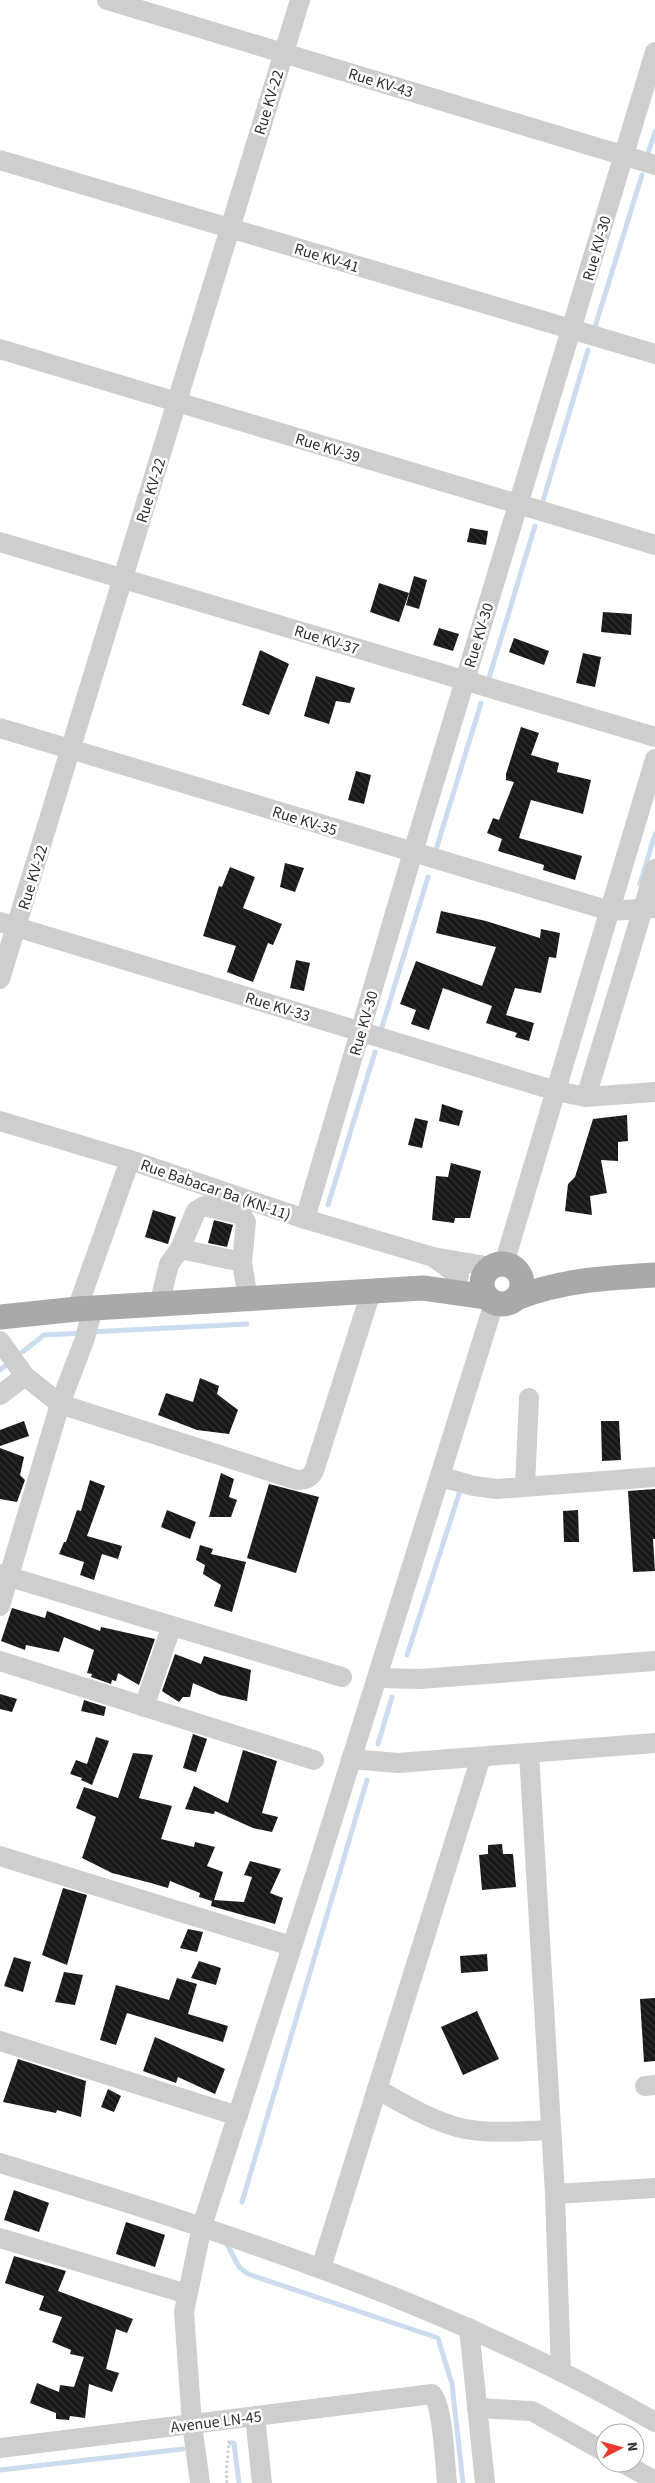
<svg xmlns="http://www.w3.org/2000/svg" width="655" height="2483" font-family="'Source Sans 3',sans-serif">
<defs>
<pattern id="building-back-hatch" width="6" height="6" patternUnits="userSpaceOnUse" patternTransform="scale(1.25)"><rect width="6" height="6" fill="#181818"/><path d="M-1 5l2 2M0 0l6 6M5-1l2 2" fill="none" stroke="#313131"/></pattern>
</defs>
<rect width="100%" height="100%" fill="#fff"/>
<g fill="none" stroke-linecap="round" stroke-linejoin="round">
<g stroke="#cbdcef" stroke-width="5">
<path d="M648,153l7,-21"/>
<path d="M594,330l48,-155"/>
<path d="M542,504l46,-154"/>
<path d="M489,678l46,-152"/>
<path d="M435,853l46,-150"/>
<path d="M640,884l15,-50"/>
<path d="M381,1030l47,-153"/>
<path d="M328,1205l47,-153"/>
<path d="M90,1332l157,-8"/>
<path d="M16,1357l28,-22 38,-2"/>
<path d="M0,1370l9,-7"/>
<path d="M407,1655l52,-161"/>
<path d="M378,1744l14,-47"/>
<path d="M242,2202l125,-422"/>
<path d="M228,2246l11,21 9,7 190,64 14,46 11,99"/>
<path d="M231,2443h3l5,40"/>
<path d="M0,2470l183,-21"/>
</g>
</g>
<g fill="url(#building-back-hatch)">
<path d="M470,528l18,3 -2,14 -19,-3z"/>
<path d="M414,576l13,4 -8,29 -13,-4z"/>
<path d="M379,583l30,10 -10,29 -29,-10z"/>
<path d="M603,612l29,2 -1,21 -30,-3z"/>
<path d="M439,628l20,6 -6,17 -20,-6z"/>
<path d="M514,638l35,13 -5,14 -35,-13z"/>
<path d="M260,650l29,14 -20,51 -27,-10z"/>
<path d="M583,653l18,4 -6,30 -19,-4z"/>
<path d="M316,676l39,12 -5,15 -14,-2 -7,23 -25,-8z"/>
<path d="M521,727l18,6 -8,22 28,8 -2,9 34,8 -8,34 -52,-14 -12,38 63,18 -7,24 -32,-10 1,-5 -46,-14 4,-12 -15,-6 6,-15 6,2 15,-38 -8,-2v-6z"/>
<path d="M356,771l15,4 -7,29 -16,-4z"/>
<path d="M285,863l19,5 -9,24 -15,-5z"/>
<path d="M230,867l25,10 -12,31 39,16 -9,21 -5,-2 -15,39 -26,-10 9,-26 -33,-10 16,-50 3,1z"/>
<path d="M441,911l45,10 54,17 1,-9 19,4 -4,25 -7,-1 -8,36 -26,-5 -9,27 28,8 -5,18 -14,-4 2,-4 -31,-10 6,-17 -49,-18 -14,42 -18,-6 5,-14 -16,-6 16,-43 66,25 14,-39 -60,-14z"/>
<path d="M296,960l14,3 -6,28 -14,-3z"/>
<path d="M442,1104l21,7 -4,15 -20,-5z"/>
<path d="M627,1115l1,26 -10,1v19l-17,-1 6,33 -17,3 2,19 -27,-4 3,-27 7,-7 18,-58z"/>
<path d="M415,1118l13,3 -6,27 -14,-3z"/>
<path d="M451,1163l30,8 -11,47h-15l-1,5 -22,-3 4,-44 12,1z"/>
<path d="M153,1210l23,7 -8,27 -23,-7z"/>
<path d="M214,1220l19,5 -6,22 -19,-4z"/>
<path d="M200,1378l19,8 -2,8 21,16 -9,24 -32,-4 -39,-15 8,-22 27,9z"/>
<path d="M24,1421l5,15 -29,10v-16z"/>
<path d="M601,1421h18l2,39 -19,1z"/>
<path d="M0,1448l24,9 -4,18 5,5 -8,22 -17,-3z"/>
<path d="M221,1473l13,6 -5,18 8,3 -6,17h-22z"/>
<path d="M90,1480l15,6 -18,50 35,10 -4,13 -16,-5 -8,26 -14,-5 4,-13 -25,-8 5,-12h2l11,-32 4,1z"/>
<path d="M269,1484l50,13 -23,76 -49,-15z"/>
<path d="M655,1489v50h-2l2,32 -22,1 -5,-81z"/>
<path d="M167,1510l29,12 -6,17 -29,-12z"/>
<path d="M578,1510l1,32h-15l-1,-31z"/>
<path d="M200,1545l13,4 -2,5 35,8 -14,50 -18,-6 7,-21 -18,-11 2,-9 -9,-5z"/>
<path d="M12,1608l33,10 2,-7 53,20 1,-4 54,12 -16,46 -21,-12 -2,8 -4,-1 -1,4 -20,-7 1,-3 -5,-1 7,-23 -30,-13 -5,15 -33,-7 -1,5 -24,-9z"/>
<path d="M175,1654l26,10 3,-8 47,14 -4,31 -27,-6 -27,-12 -3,14h-7l-4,5 -17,-11z"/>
<path d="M0,1694l17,5 -5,13 -12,-3z"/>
<path d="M84,1700l22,7 -2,9 -23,-5z"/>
<path d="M193,1734l14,5 -11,33 -13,-4z"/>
<path d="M96,1737l13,4 -17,44 -11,-5 1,-2 -12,-4 6,-14 11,4z"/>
<path d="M243,1750l34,11 -15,52 16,4 -6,15 -19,-4 -38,-17 -1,3 -29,-5 9,-23 34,17z"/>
<path d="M133,1753l20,2 -14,43 33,8 -11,33 33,8 1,-5 20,5 -8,19 16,6 -9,28 30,2 8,-25 -8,-2 6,-14 31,8 -11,24 13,5 -8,26 -64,-18 1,-5 -13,-4 1,-4 -30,-12 -2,7 -17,-5 -39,-10 -30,-15 14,-41 -20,-9 8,-21 34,11z"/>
<path d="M502,1844l1,10h10l3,33 -34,3 -3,-35 9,-1v-9z"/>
<path d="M63,1888l24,7 -20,70 -25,-10z"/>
<path d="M188,1929l15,3 -6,20 -17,-4z"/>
<path d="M487,1954l1,17 -27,2 -1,-17z"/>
<path d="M14,1957l17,5 -8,30 -19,-6z"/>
<path d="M199,1961l22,7 -5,17 -25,-7z"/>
<path d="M64,1972l19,3 -8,30 -20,-3z"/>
<path d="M177,1978l20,6 -9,30 40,12 -5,16 -96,-29 -11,32 -16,-5 16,-55 53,15z"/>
<path d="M655,1998v63l-11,1 -4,-63z"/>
<path d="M477,2011l22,48 -36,16 -22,-48z"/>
<path d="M155,2037l70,32 -10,25 -37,-17 -2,6 -33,-12z"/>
<path d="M18,2059l68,22 -5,36 -24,-7 -1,3 -53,-11z"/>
<path d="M108,2089l13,7 -7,16 -13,-5z"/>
<path d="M14,2190l35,13 -10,29 -35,-12z"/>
<path d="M126,2222l39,13 -10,32 -39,-13z"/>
<path d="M14,2256l52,15 -8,20 75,28 -6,14 -11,-4 -10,40 13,4 -7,19 -23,-8 -4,34 -15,-2 -1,4 -13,-1v-6l-26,-10 7,-20 22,9 1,-7 14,2 10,-30 -14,-3 1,-4 -19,-8 10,-25 -23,-7 5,-14 -39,-13z"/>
</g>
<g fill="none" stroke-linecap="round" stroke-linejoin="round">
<path stroke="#cecece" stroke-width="3" stroke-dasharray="2.5 2.5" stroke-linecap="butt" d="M227,2483c-2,-16 2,-30 2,-45"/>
<g stroke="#cecece" stroke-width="20">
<path d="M107,0l548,165"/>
<path d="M0,160l655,194"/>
<path d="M0,349l655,196"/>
<path d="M0,542l655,195"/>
<path d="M0,728l610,183 45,-3"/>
<path d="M0,922l556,169 30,6 69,-5"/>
<path d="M0,979l300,-979"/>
<path d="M586,1097l69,-228"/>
<path d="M0,1121l130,39 175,59 128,38 59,10"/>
<path d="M305,1219l108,-367 242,-800"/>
<path d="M180,1249l62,13"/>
<path d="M433,1257l26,19"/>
<path d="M504,1264l151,-505"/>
<path d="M159,1305l10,-41 11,-15 16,-38 8,-5 38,9 4,7 -4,40 6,37"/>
<path d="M77,1309l53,-149"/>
<path d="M0,1341l25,35 35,28 237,76c9,0 13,-2 17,-9l57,-179"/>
<path d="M0,1395l25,-19"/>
<path d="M441,1477l33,9 23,3 158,-12"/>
<path d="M525,1486l4,-88"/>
<path d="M0,1574l342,103"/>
<path d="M0,1606l60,-202 24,-63 9,-32"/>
<path d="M0,1661l314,99"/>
<path d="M377,1678l43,1 235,-18"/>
<path d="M144,1707l27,-79"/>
<path d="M529,1753l26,441 6,178"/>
<path d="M351,1759l47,4 257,-20"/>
<path d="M0,1856l291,90"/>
<path d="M0,2041l238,75"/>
<path d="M645,2086l10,-1"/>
<path d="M377,2089c28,16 57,33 88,40 28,5 58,2 86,1"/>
<path d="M0,2163c225,69 450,141 655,259"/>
<path d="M555,2194l100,-6"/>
<path d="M0,2238l187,56"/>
<path d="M321,2268l160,-511"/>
<path d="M469,2328l16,155"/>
<path d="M477,2408l55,3 73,41"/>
<path d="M255,2416l7,67"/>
<path d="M0,2448l432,-54c11,11 13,71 15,89"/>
<path d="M623,2463l32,18"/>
<path d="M200,2483l-8,-59 -8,-112 18,-86 116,-360 176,-563"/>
</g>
<g stroke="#a9a9a9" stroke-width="25">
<circle cx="502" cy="1284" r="20"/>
<path d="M516,1298c47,-18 90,-20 139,-23"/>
<path d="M0,1317l77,-8 346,-21 64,9"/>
</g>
</g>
<g text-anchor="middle" stroke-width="5" stroke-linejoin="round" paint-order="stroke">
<g font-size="16" fill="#313131" stroke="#fff">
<text transform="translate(381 82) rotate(17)" y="6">Rue KV-43</text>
<text transform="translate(268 102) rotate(-73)" y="6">Rue KV-22</text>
<text transform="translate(596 248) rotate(-74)" y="6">Rue KV-30</text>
<text transform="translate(327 257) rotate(17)" y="6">Rue KV-41</text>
<text transform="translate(328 447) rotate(17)" y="6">Rue KV-39</text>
<text transform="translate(150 490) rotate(-73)" y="6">Rue KV-22</text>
<text transform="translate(478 635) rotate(-73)" y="6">Rue KV-30</text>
<text transform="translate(327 639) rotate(17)" y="6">Rue KV-37</text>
<text transform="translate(305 820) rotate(17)" y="6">Rue KV-35</text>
<text transform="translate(32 877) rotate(-73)" y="6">Rue KV-22</text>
<text transform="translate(278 1006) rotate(17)" y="6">Rue KV-33</text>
<text transform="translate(363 1023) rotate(-74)" y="6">Rue KV-30</text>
<text transform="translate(216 1189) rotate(19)" y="6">Rue Babacar Ba (KN-11)</text>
<text transform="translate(216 2421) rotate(-7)" y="6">Avenue LN-45</text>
</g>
</g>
<g transform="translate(620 2448) rotate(84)"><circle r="24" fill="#ffffff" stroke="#adadad"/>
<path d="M0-4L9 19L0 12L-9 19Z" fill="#ef382d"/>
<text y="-8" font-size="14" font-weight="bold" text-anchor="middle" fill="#313131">N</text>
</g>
</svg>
